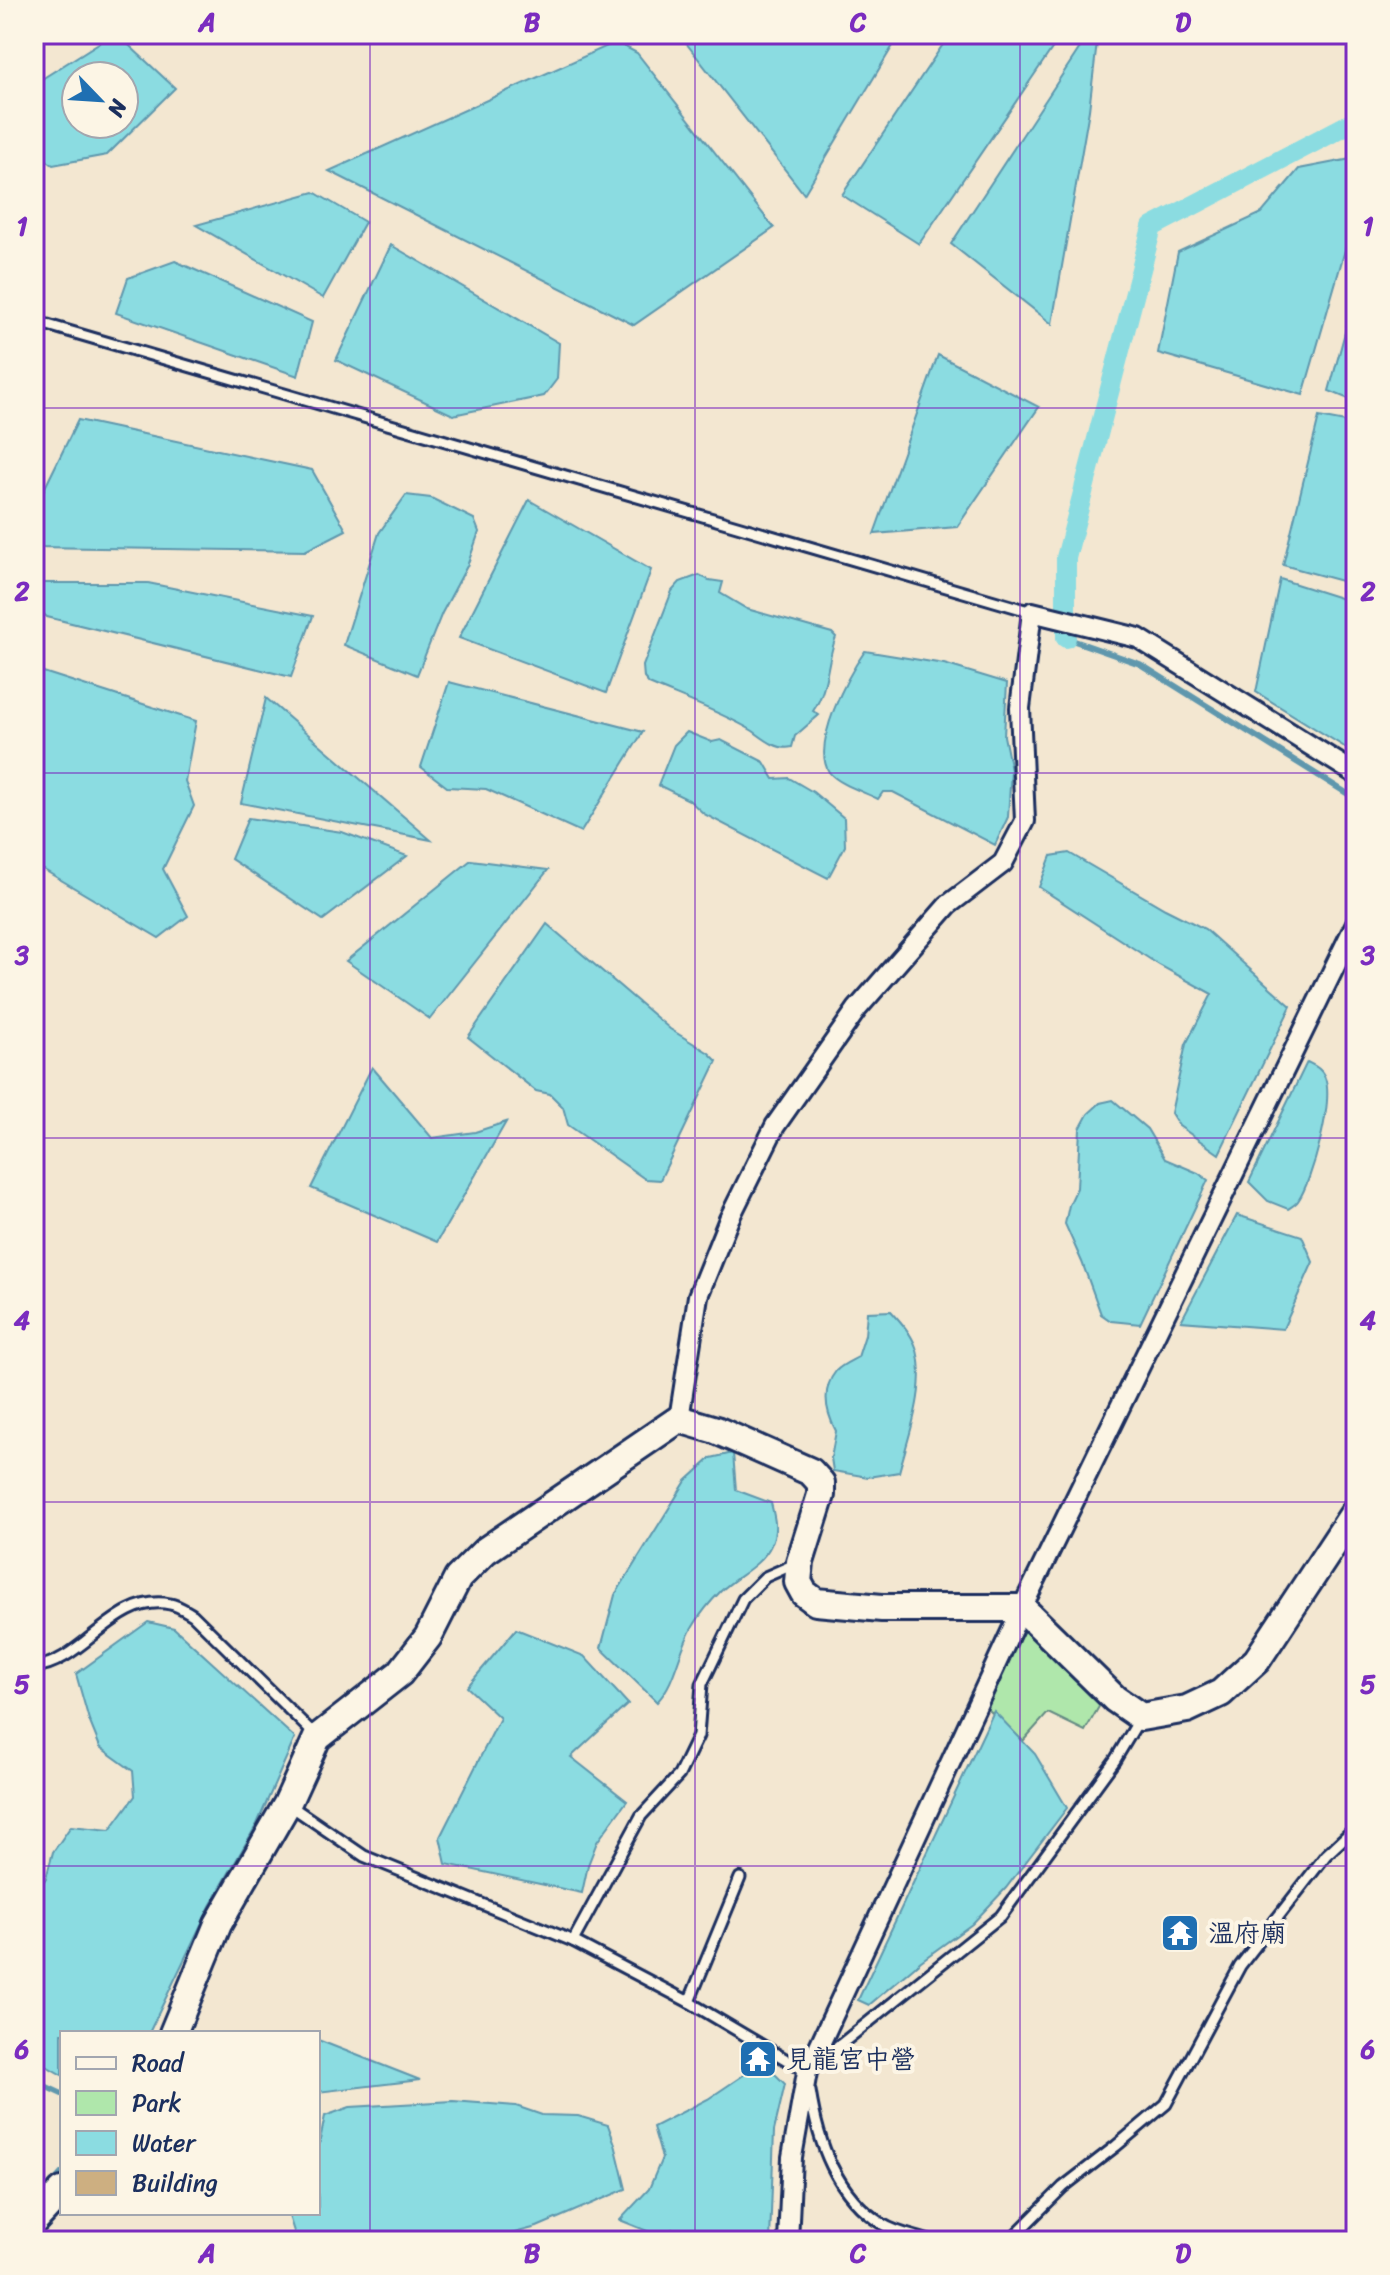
<svg xmlns="http://www.w3.org/2000/svg" width="1390" height="2275" font-family="Sriracha,'LXGW WenKai TC',sans-serif">
<rect width="100%" height="100%" fill="#f3e7d1"/>
<filter id="ink" filterUnits="userSpaceOnUse"><feTurbulence type="fractalNoise" baseFrequency=".0125" numOctaves="2"/><feDisplacementMap in="SourceGraphic" scale="16" xChannelSelector="R" yChannelSelector="G"/><feConvolveMatrix kernelMatrix="1 2 1 2 8 2 1 2 1" color-interpolation-filters="sRGB"/></filter>
<g filter="url(#ink)">
<path fill="#afe7ab" stroke="#658b84" stroke-width="2" d="M1022,1608l86,83 -23,40 -37,-18 -25,28 -44,-40z"/>
<g fill="#8bdce1" stroke="#5e97ad" stroke-width="2" fill-rule="evenodd">
<path d="M113,34h4l58,54 -68,67 -54,10 -19,-14v-67zM76,76h48v48h-48z"/>
<path d="M679,34h221l-96,160z"/>
<path d="M950,34h112l-143,210 -77,-49z"/>
<path d="M1089,34h9l-9,76 -37,214 -101,-80z"/>
<path d="M616,42l21,11 137,175 -140,97 -305,-154z"/>
<path d="M1356,158v54l-53,183 -145,-42 20,-101 84,-39 37,-44z"/>
<path d="M314,192l51,30 -42,76 -127,-73z"/>
<path d="M391,245l168,98 -2,36 -13,17 -91,19 -117,-55z"/>
<path d="M175,261l137,61 -14,54 -182,-63 12,-35z"/>
<path d="M1356,292v110l-27,-11z"/>
<path d="M938,355l101,52 -82,120 -83,7z"/>
<path d="M1319,417l37,7v161l-73,-20z"/>
<path d="M78,420l234,50 34,60 -41,21 -271,-4v-37z"/>
<path d="M406,495l25,3 43,21 5,13 -12,34 -25,47 -25,62 -73,-30 35,-112z"/>
<path d="M529,500l122,70 -45,123 -147,-55z"/>
<path d="M699,575l10,5 14,2 -3,11 27,16 85,24 4,4c-10,25 -7,51 -23,74l6,4 -24,21 -3,11c-14,4 -28,-8 -39,-16 -32,-19 -69,-32 -104,-47l-5,-6 -1,-12 29,-75 8,-9z"/>
<path d="M1280,579l76,24v151l-100,-62z"/>
<path d="M34,583h114l165,33 -22,61 -244,-60 -13,-11z"/>
<path d="M865,651l79,13 63,19 -3,53 7,34 -3,47 -13,28 -102,-53h-10l-5,7c-14,-7 -40,-15 -49,-27 -18,-28 19,-97 36,-121z"/>
<path d="M34,669l162,52 -11,60 9,25 -31,63 25,47 -29,22 -125,-74z"/>
<path d="M449,682l194,50 -62,100 -95,-43 -39,-2 -26,-20z"/>
<path d="M266,698l165,142 -190,-37z"/>
<path d="M687,732l25,10 9,-2 43,22 10,17 15,-1 24,14 31,26 1,28 -17,32 -124,-64 -15,-14 -31,-15 16,-40z"/>
<path d="M248,818l94,14 65,24 -84,64 -92,-61z"/>
<path d="M1069,853l96,56 40,20 86,77 -72,148 -40,-28 -8,-13 15,-69 26,-50 -53,-29 -120,-78 12,-31z"/>
<path d="M471,860l77,10 -118,149 -84,-58z"/>
<path d="M547,924l123,105 39,24 8,8 -57,119 -15,-1 -77,-54 -5,-18 -13,-13 -14,-3 -68,-54z"/>
<path d="M1307,1062c8,4 15,7 18,16 9,23 -13,103 -27,123 -2,3 -7,6 -10,8l-20,-8 -19,-19z"/>
<path d="M372,1067l60,71 43,-6 31,-10 -69,120 -126,-54z"/>
<path d="M1113,1100l34,29 18,30 33,14 10,7 -68,144 -29,-3 -10,-7 -19,-52 -17,-38 4,-19 8,-17 3,-59 8,-15 12,-11z"/>
<path d="M1237,1215l65,21 11,26 -30,67 -102,-8z"/>
<path d="M891,1311c10,11 20,22 25,36 12,38 -7,88 -17,125l-31,5 -35,-6 -2,-13 5,-27c-10,-19 -15,-41 0,-60 5,-6 15,-10 22,-14l7,-22 2,-23z"/>
<path d="M733,1453l3,37 35,13c4,16 7,27 0,42 -9,20 -34,31 -50,46 -9,9 -20,22 -27,34 -16,24 -17,56 -37,77l-56,-54 14,-53 71,-114 25,-23z"/>
<path d="M148,1622l26,6 121,110 -38,86 -47,82 -61,127h-87v42l-28,-16v-164l12,-17 7,-26 18,-26 39,4 25,-34 -2,-25 -33,-24 -11,-27 -13,-46z"/>
<path d="M516,1629l68,27 44,48 -57,53 56,44 -30,41 -9,23 -6,28 -136,-29 -6,-27 60,-119 -33,-31z"/>
<path d="M994,1711l41,43 32,54 -61,80 -34,36 -51,37 -52,44 -11,-5z"/>
<path d="M318,2040l102,40 -102,12z"/>
<path d="M763,2062l22,22 -11,47 -4,110h-61l-13,-10 -23,-2 -16,6 -37,-15 29,-31 13,-31 -9,-31 55,-28z"/>
<path d="M453,2101l63,5 26,9 36,1 30,9 7,19 11,45 -89,38 -34,9 -57,-6 -30,11h-119l-9,-28h30v-63l7,-34 25,-9z"/>
</g>
<g fill="none" stroke-linecap="round" stroke-linejoin="round">
<g stroke="#5e97ad" stroke-width="6">
<path d="M1066,638l74,26 216,135"/>
<path d="M34,2081l28,13"/>
<path d="M52,2184l10,-11"/>
</g>
<path stroke="#8bdce1" stroke-width="20" d="M1066,638v-80l86,-331 195,-102 9,1"/>
</g>
<path fill="#cdaf81" stroke="#1b2f5e" stroke-width="2" d="M1181,1916l12,6 -15,27 -11,-5z"/>
<g fill="none" stroke-linecap="round" stroke-linejoin="round">
<defs>
<g id="lane">
<path d="M34,321l998,291"/>
<path d="M34,1667c49,-4 81,-74 136,-63 8,1 16,7 23,11l123,121"/>
<path d="M288,1804l76,52 209,85 116,61 118,70"/>
<path d="M573,1941l68,-125 38,-41 19,-39 4,-52 41,-85 22,-22 32,-14"/>
<path d="M689,2002l51,-124"/>
<path d="M815,2065l186,-149 114,-156 24,-40"/>
<path d="M810,2091c8,52 26,104 72,133 14,9 33,12 48,17"/>
<path d="M1009,2241l54,-54 53,-41 50,-42 74,-138 86,-111 30,-28"/>
</g>
<g id="street">
<path d="M679,1419l19,-123 31,-77 46,-93 82,-117 91,-104 55,-42 22,-42 -5,-113 12,-96 106,26 218,136"/>
<path d="M788,2241l4,-84 15,-85 215,-464 334,-685"/>
</g>
<g id="secondary">
<path d="M173,2033l45,-109 69,-120 30,-66 83,-65 28,-36 30,-59 27,-27 194,-132 37,11 95,42 10,11v12l-21,67 -2,20 6,11 12,9 66,6h140l93,91 26,18 46,-8 34,-16 36,-33 99,-150"/>
<path d="M34,2221l28,-30"/>
</g>
</defs>
<use href="#lane" stroke="#1b2f5e" stroke-width="15"/>
<use href="#street" stroke="#1b2f5e" stroke-width="24"/>
<use href="#secondary" stroke="#1b2f5e" stroke-width="32"/>
<use href="#lane" stroke="#fcf5e5" stroke-width="9"/>
<use href="#street" stroke="#fcf5e5" stroke-width="18"/>
<use href="#secondary" stroke="#fcf5e5" stroke-width="26"/>
</g>
</g>
<path fill="none" stroke="#7b2cbf" stroke-width="2" stroke-opacity="0.55" d="M370,34v2207M695,34v2207M1020,34v2207M34,408h1322M34,773h1322M34,1138h1322M34,1502h1322M34,1866h1322"/>
<defs>
<symbol id="temple-square" viewBox="-11 -11 22 22"><rect x="-9" y="-9" width="18" height="18" rx="4" fill="#1f6fb2" stroke="#fcf5e5"/><path d="M0-6L5-2H3V0L6.5 2.5H4V6H1.5V3h-3V6H-4V2.5H-6.5L-3 0V-2H-5Z" fill="#fff"/></symbol>
</defs>
<g fill-rule="evenodd">
<use href="#temple-square" x="1158" y="1911" width="44" height="44"/>
<use href="#temple-square" x="736" y="2037" width="44" height="44"/>
</g>
<g text-anchor="middle" stroke-width="8" stroke-linejoin="round" paint-order="stroke">
<g font-size="26" fill="#1b2f5e" stroke="#fcf5e5" text-anchor="start">
<text x="1208" y="1942">溫府廟</text>
<text x="786" y="2068">見龍宮中營</text>
</g>
</g>
<rect width="1390" height="2275" fill="none" stroke="#fcf5e5" stroke-width="88"/>
<rect x="60" y="2031" width="260" height="184" fill="#fcf5e5" stroke="#a2a6af" stroke-width="2"/>
<rect x="76" y="2057" width="40" height="12" fill="#fcf5e5" stroke="#a2a6af" stroke-width="2"/>
<text x="132" y="2071" font-size="24" fill="#1b2f5e">Road</text>
<rect x="76" y="2091" width="40" height="24" fill="#afe7ab" stroke="#a2a6af" stroke-width="2"/>
<text x="132" y="2111" font-size="24" fill="#1b2f5e">Park</text>
<rect x="76" y="2131" width="40" height="24" fill="#8bdce1" stroke="#a2a6af" stroke-width="2"/>
<text x="132" y="2151" font-size="24" fill="#1b2f5e">Water</text>
<rect x="76" y="2171" width="40" height="24" fill="#cdaf81" stroke="#a2a6af" stroke-width="2"/>
<text x="132" y="2191" font-size="24" fill="#1b2f5e">Building</text>
<g transform="translate(100 100) rotate(115)"><circle r="38" fill="#fcf5e5" stroke="#a2a6af" stroke-width="2"/>
<path d="M0-6L14 30L0 20L-14 30Z" fill="#1f6fb2"/>
<text y="-12" font-size="22" font-weight="bold" text-anchor="middle" fill="#1b2f5e">N</text>
</g>
<rect x="44" y="44" width="1302" height="2187" fill="none" stroke="#7b2cbf" stroke-width="3"/>
<g font-size="26" text-anchor="middle" font-weight="bold" fill="#7b2cbf">
<text x="207" y="31">A</text>
<text x="532" y="31">B</text>
<text x="858" y="31">C</text>
<text x="1183" y="31">D</text>
<text x="22" y="235">1</text>
<text x="1368" y="235">1</text>
<text x="22" y="600">2</text>
<text x="1368" y="600">2</text>
<text x="22" y="964">3</text>
<text x="1368" y="964">3</text>
<text x="22" y="1329">4</text>
<text x="1368" y="1329">4</text>
<text x="22" y="1693">5</text>
<text x="1368" y="1693">5</text>
<text x="22" y="2058">6</text>
<text x="1368" y="2058">6</text>
<text x="207" y="2262">A</text>
<text x="532" y="2262">B</text>
<text x="858" y="2262">C</text>
<text x="1183" y="2262">D</text>
</g>
</svg>
